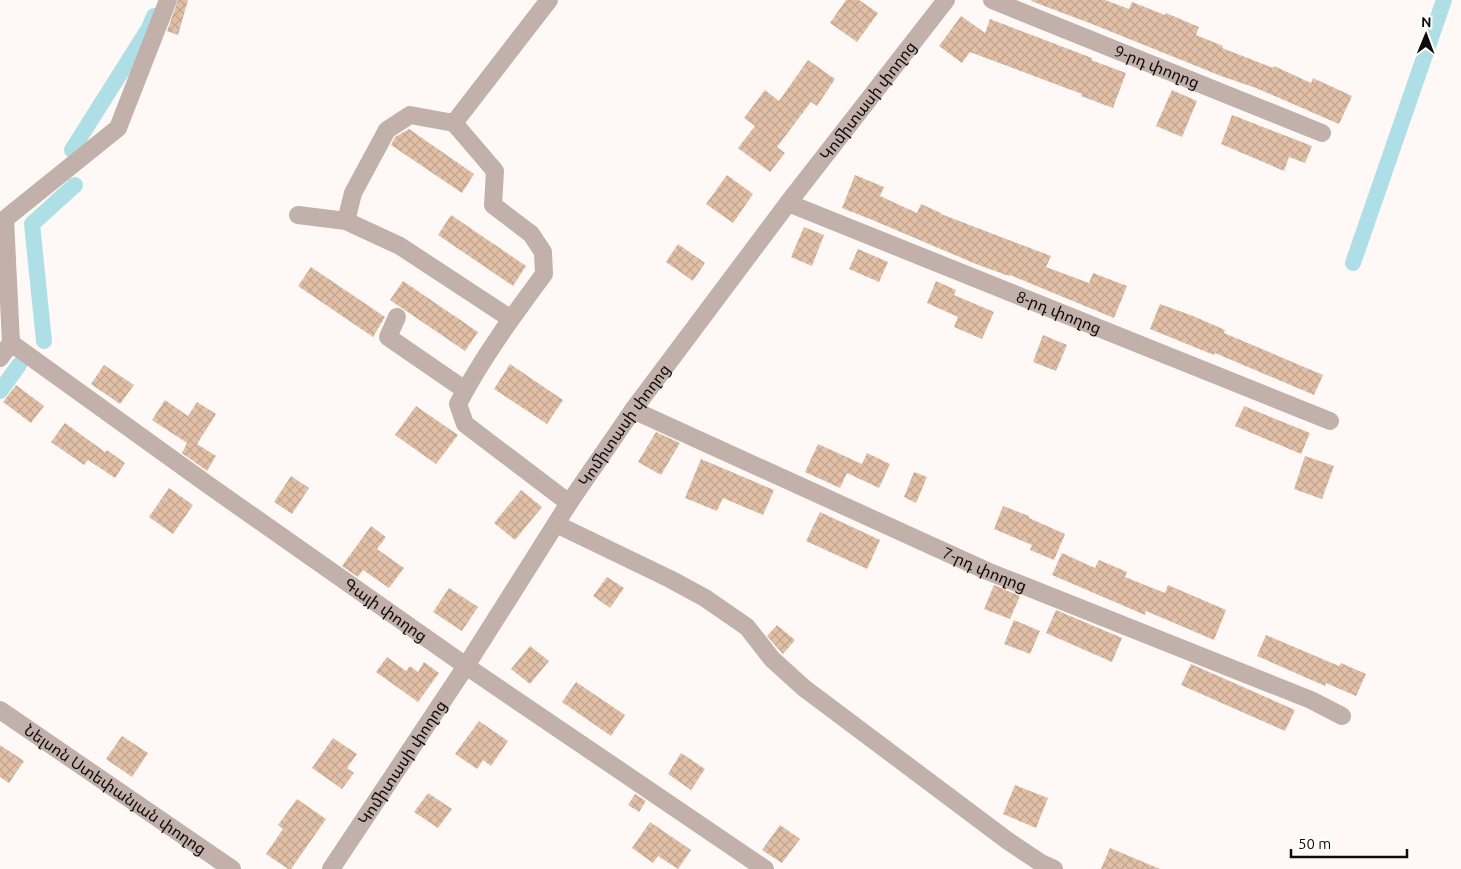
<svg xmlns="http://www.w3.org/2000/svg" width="1461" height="869" font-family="Ubuntu,'Noto Sans Armenian',sans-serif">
<defs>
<pattern id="building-cross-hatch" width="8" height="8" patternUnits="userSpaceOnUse" patternTransform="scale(1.25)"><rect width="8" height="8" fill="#e1c0a7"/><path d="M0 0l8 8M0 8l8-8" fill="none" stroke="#c0a48e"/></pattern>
</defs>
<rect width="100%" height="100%" fill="#fef9f6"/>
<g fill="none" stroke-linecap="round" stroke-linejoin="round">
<g stroke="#afdfe6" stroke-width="16">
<path d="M72,150l77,-122 5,-12"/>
<path d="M1353,263l91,-263"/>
<path d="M44,341l-12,-117 43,-39"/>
<path d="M0,391l19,-26"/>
</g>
</g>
<g fill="url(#building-cross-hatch)">
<path d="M178,0h10l-10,35 -11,-4z"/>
<path d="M846,0h13l19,13 -21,29 -27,-19z"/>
<path d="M1032,0h73l24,9 3,-7 33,13 1,-2 33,14 -3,8 27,11 -1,2 51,20 1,-2 37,17 2,-5 39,18 -13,28 -83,-36 -35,-12 -129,-52 -61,-23z"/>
<path d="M961,16l24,17 5,-14 102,39 -1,2 35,13 -13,35 -32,-12 1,-2 -112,-42 -8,11 -23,-17z"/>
<path d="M808,60l27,19 -18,27 -6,-4 -34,45 8,6 -15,19 -32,-24 17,-22 -11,-8 21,-28 14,11z"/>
<path d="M1172,90l25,11 -15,36 -26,-11z"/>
<path d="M1232,115l80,31 -7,17 -16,-6 -5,14 -63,-27z"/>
<path d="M409,129l65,45 -12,19 -71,-48 4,-8z"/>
<path d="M727,175l26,19 -20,29 -27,-19z"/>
<path d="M855,175l29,12 -4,9 37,17 4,-9 20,9v1l110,42 -5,11 43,16 4,-10 34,13 -13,32 -104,-43 -1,1 -33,-12 -106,-45 -28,-11z"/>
<path d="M451,215l75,51 -13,20 -75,-51z"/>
<path d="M804,227l20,8 -12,31 -21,-9z"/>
<path d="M678,244l27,19 -12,18 -27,-19z"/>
<path d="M858,249l30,13 -9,20 -30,-13z"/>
<path d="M311,267l74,50 -12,20 -75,-51z"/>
<path d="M403,281l75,51 -13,19 -75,-51z"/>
<path d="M936,281l20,9 -2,5 40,17 -12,27 -28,-12 4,-10 -31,-14z"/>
<path d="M1160,304l33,12 32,14 -1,3 99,42 -9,20 -99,-42 -1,2 -64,-26z"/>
<path d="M1043,335l24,10 -11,26 -23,-9z"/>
<path d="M510,364l53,36 -16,24 -53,-35z"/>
<path d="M104,365l30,20 -14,19 -29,-20z"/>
<path d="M16,385l28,21 -13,17 -28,-21z"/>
<path d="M165,400l23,16 9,-14 19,12 -19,30 19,12 -9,15 -25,-18 5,-10 -35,-23z"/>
<path d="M416,406l42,29 -22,29 -41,-29z"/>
<path d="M1244,406l66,27 -9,21 -66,-28z"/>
<path d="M65,423l40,29 2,-2 18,13 -10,15 -27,-18 -4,5 -33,-23z"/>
<path d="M656,432l24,11 -19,32 -23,-13z"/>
<path d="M818,444l44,20 5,-11 23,11 -11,24 -32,-15 -7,15 -35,-16z"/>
<path d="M1305,456l29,10 -12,33 -28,-10z"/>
<path d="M701,459l73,31 -11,25 -40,-17 -6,13 -32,-13z"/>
<path d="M914,472l13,5 -11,26 -12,-6z"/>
<path d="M291,476l18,12 -17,26 -18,-12z"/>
<path d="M169,488l24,17 -20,29 -24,-17z"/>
<path d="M521,490l21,17 -27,33 -21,-17z"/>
<path d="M1003,506l26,10v2l36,16 -11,26 -24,-10 2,-5 -38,-16z"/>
<path d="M820,512l60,28 -13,29 -61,-28z"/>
<path d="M371,526l15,11 -9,12 27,19 -15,20 -26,-18 -5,7 -16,-11z"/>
<path d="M1062,553l33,15 4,-8 28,12 -2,5 40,16 3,-8 58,25 -12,30 -68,-29 -1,4 -93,-40z"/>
<path d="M607,577l17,11 -14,20 -17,-12z"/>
<path d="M994,585l26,11 -10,23 -26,-10z"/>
<path d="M449,588l29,19 -16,24 -29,-19z"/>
<path d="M1056,610l66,28 -10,24 -66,-29z"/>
<path d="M1014,620l26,11 -10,23 -26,-10z"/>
<path d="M777,625l18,15 -12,14 -16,-18z"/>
<path d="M1266,635l73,31 2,-3 25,11 -10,22 -30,-13 -1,3 -68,-30z"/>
<path d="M530,646l19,15 -19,23 -19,-15z"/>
<path d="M387,657l19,14 4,-5 8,6 6,-10 15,11 -21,29 -42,-30z"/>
<path d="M1191,664l104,46 -10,21 -104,-46z"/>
<path d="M576,682l49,33 -14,21 -49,-34z"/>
<path d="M479,721l29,20 -17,25 -8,-6 -6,9 -22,-15z"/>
<path d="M122,736l26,17 -16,24 -26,-18z"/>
<path d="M333,738l24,16 -10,14 7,5 -12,16 -30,-21z"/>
<path d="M0,745l24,16 -15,22 -9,-6z"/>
<path d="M681,753l24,16 -14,21 -23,-16z"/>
<path d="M1015,785l33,13 -12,30 -33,-14z"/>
<path d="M428,793l24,16 -14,19 -24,-16z"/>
<path d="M635,794l11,7 -7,11 -11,-7z"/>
<path d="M297,799l29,20 -35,50h-3l-22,-15 17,-25 -5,-4z"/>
<path d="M650,822l41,28 -13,19 -20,-13 -5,7 -21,-15z"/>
<path d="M780,825l20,14 -18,24 -20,-13z"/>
<path d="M1110,848l50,21h-59z"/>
</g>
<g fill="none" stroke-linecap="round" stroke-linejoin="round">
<g stroke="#c2b0aa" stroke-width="18">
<path d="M549,0l-95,123 41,48 -2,34 38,29 12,18 1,22c-31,42 -62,84 -86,130l7,20 104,79"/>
<path id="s1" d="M992,0l330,133"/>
<path id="s2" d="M788,203l542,218"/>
<path d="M298,215l48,6 54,25 111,73"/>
<path d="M346,221l7,-28 34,-63 23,-15 44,8"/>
<path d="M397,317l-9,20 77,53"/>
<path id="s3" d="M11,343l196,141 259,182 299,203"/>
<path d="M11,343l-6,-124 113,-91 50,-128"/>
<path d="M0,358l11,-15"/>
<path id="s4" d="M633,410l354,161 324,129 31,16"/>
<path d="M556,524l114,55 35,19 42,29 25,32 32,29 204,153 33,22 13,6"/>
<path id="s5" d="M0,710l232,159"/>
<path id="s6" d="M331,869l135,-203 103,-163 64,-93 155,-207 158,-203"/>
</g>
</g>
<g text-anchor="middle" stroke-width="4" stroke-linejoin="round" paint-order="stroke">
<g font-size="16" fill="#0f0b09" stroke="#fff">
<text dy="6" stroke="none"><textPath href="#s1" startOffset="178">9-րդ փողոց</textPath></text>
<text dy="6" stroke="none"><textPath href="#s6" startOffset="938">Կոմիտասի փողոց</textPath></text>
<text dy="6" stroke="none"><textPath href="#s2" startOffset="292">8-րդ փողոց</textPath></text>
<text dy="6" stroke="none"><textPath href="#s6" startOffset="532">Կոմիտասի փողոց</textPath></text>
<text dy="6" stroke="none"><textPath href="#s4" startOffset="386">7-րդ փողոց</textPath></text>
<text dy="6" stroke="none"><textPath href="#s3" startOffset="460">Գայի փողոց</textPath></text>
<text dy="6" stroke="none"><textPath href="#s6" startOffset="128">Կոմիտասի փողոց</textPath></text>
<text dy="6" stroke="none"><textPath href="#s5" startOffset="140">Նելսոն Ստեփանյան փողոց</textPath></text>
</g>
</g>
<g transform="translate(1426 35) rotate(1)" stroke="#ffffff" stroke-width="4" paint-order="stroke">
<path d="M0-4L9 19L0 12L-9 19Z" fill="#0f0b09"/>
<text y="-8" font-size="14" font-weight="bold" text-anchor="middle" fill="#0f0b09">N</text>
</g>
<path d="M1291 849v8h116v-8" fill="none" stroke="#0f0b09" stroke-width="2.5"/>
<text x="1298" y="849" font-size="15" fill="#0f0b09" stroke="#ffffff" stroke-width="4" paint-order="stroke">50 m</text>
</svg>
